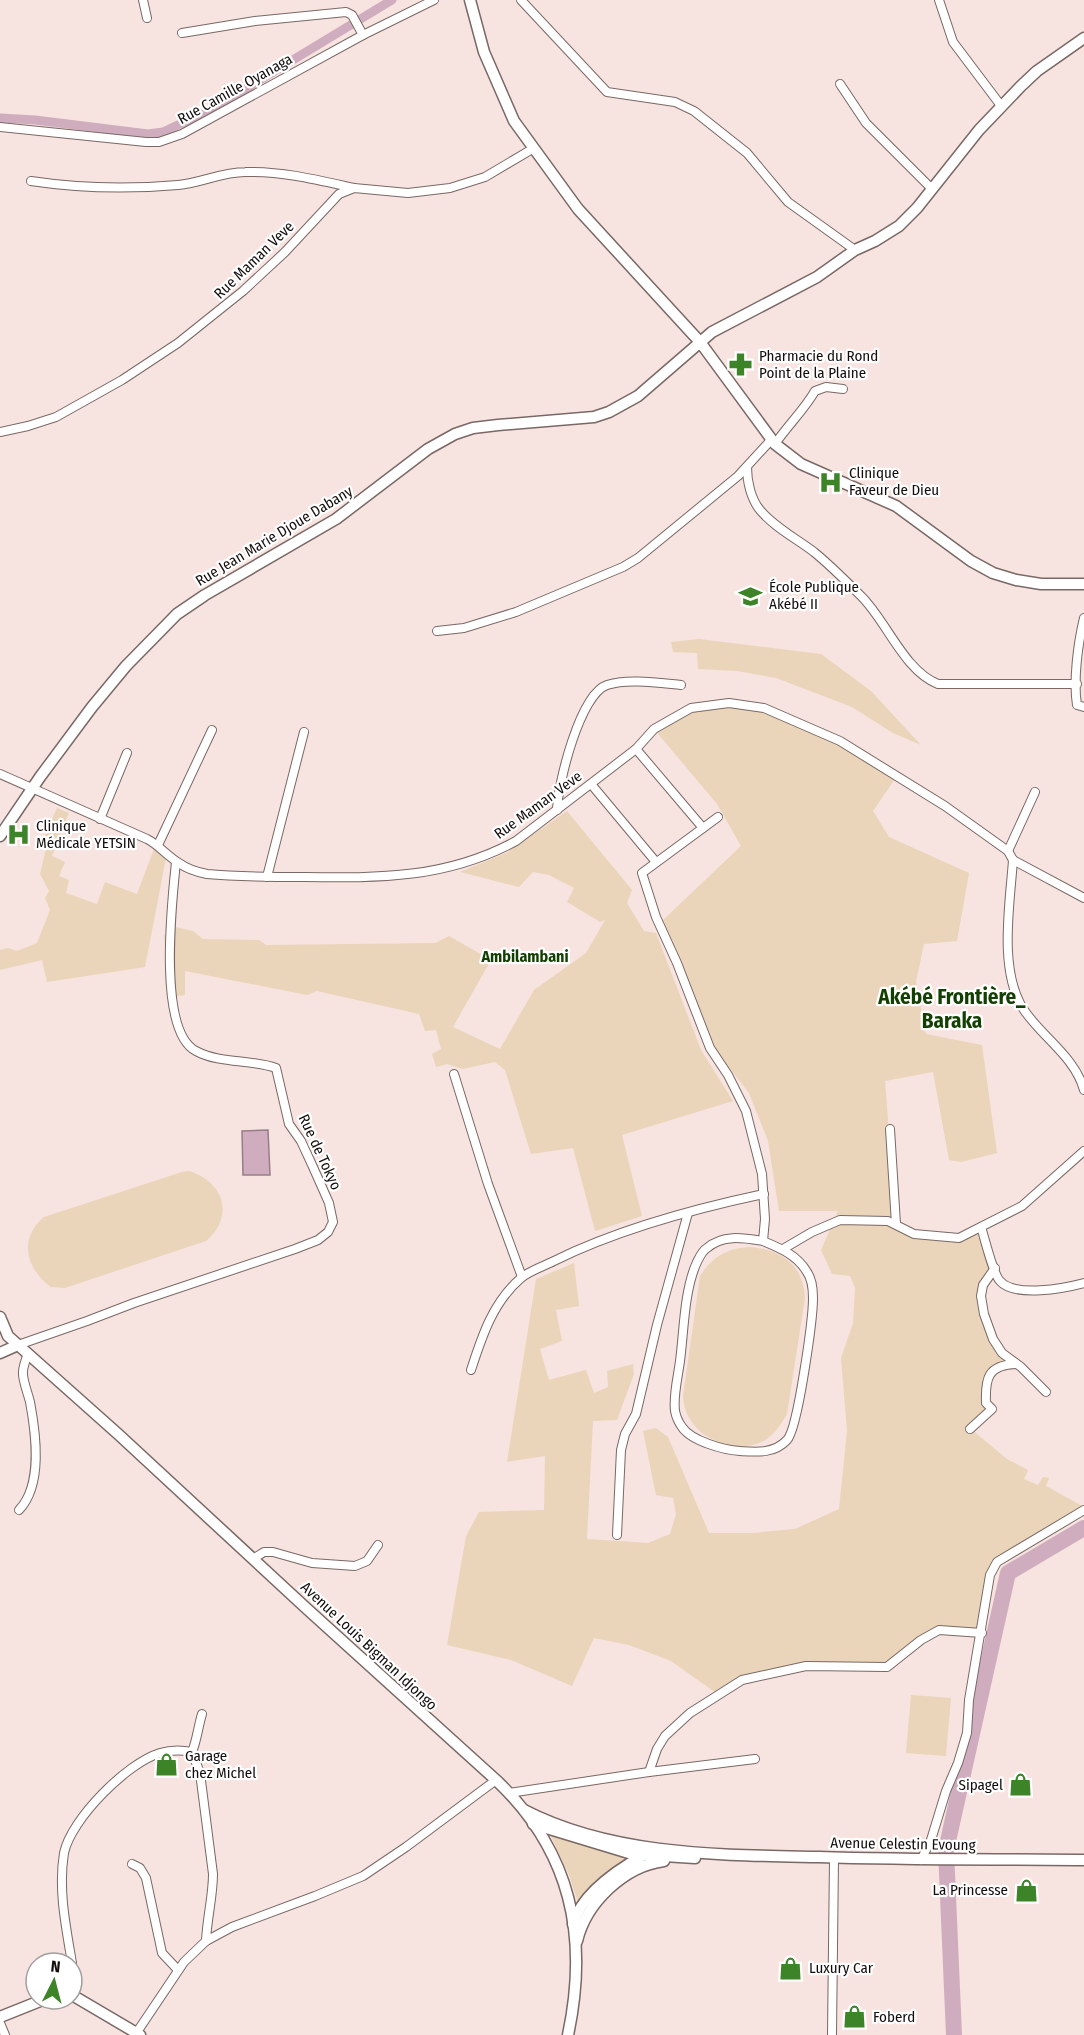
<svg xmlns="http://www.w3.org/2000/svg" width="1084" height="2035" font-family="'Fira Sans Condensed',sans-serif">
<rect width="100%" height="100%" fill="#f7e3df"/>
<g fill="#ead5ba">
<path d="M699,639l122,15 50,37 50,54 -28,-12 -41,-26 -76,-29 -39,-7 -39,-2 -1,-16 -24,-1 -2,-10z"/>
<path d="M729,703l35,5 63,27 68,44 -22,32 16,26 80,36 -12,68 -33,3 -8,38 10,52 56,11 15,108 -36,9 -12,-2 -16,-88 -48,9 11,143 18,10 45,4 22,-11 14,41 -14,28 12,43 23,25 -18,3 -13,20 7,22 -21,20 36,30 21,11 -4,9 14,6 5,-8 6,1 -3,8 38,21 -87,55 -7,13 -8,58 -43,-3 -52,37 -81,-1 -64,14 -23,15 -48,-34 -42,-16 -35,-7 -22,48 -61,-26 -64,-15 19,-109 13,-24 65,-2 1,-54 -38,6 29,-183 38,-16 5,43 -23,4 6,31 -22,8 9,31 37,-10 8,23 14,-6 -1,-16 26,-7 1,10 -17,46 -24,1 -6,118 61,4 22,-9 6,-20 -3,-16 -17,-3 -13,-64 13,-3 12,9 41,96h43l43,-4 44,-20 8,-78 -6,-73 12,-35 2,-35 -5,-12 -18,-2 -11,-24 17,-39h-59l-11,-70 -19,-48 -35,-45 -52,-127 79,-75 -24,-42 -63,-75 37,-21z"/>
<path d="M57,808l12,5 -17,43 13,6 -6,14 10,4 -3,13 31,11 8,-22 32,12 17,-45 12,9 -21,109 -98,15 -5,-22 -42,10v-20l8,-2 9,3 20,-8 13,-33 -5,-12 4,-7 -9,-17 7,-30 -4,-4z"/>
<path d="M567,811l65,79 -5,13 17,28 12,2 45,117 32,51 -111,34 20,81 -47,15 -22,-83 -42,6 -26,-84 -10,-8 -32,7 -16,-5 -11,3 -4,-13 9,-5 -5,-19 -11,1 -6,-17 -102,-23 -10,4 -122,-24v24l-15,2 -6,-61 7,-10 22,5 10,8 56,1 7,5 169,-2 14,-7 42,24 -38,67 47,22 34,-59 52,-37 19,-33 -5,2 -33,-20 7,-14 -25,-13 -16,-3 -14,15 -59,-15 48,-20z"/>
<path d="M189,1171c35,11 46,45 17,70l-141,47 -14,-1c-25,-18 -33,-48 -7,-70l138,-45z"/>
<path d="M748,1247c33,2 55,17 57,51l-18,116c-6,10 -11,18 -20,25 -32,20 -83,-3 -84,-43l17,-120c12,-19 26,-27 48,-29z"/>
<path d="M911,1695l40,3 -5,58 -40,-3z"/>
<path d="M550,1834l81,24 -53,45 -9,-28z"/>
</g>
<path fill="#d0adbe" stroke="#977d89" stroke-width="1.5" d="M268,1130l2,45h-27l-1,-44z"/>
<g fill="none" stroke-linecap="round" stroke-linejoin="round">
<path stroke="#d0adbe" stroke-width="9" d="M0,118l35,2 113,14 15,-2 49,-23 180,-109"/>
<path stroke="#d0adbe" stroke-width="16" d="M954,2035l-8,-185 62,-277 76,-45"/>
<defs>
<g id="street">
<path d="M143,0l4,18"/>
<path d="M521,0l86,92 68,10 19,9 53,42 41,49 67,48"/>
<path d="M939,0l14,42 49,65"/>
<path d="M182,33l73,-12 91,-9 6,3 11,20"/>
<path d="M840,84l26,39 66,66"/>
<path d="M0,127l146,15h13l23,-8 181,-99 71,-35"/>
<path d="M31,181c46,7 100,8 147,4 23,-2 44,-13 67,-13 37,-1 73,8 109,16"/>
<path d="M0,432l28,-6 28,-9 66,-37 56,-37 65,-52 42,-39 54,-58 15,-6 54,5 42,-5 35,-11 49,-29"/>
<path d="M775,444c13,-19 29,-34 40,-53l11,-4 17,2"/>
<path d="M747,467c0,15 4,32 13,43 14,17 37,29 54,42 16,13 32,29 47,44 25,24 43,75 77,88h139"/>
<path d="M1084,618c-6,25 -11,63 -7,87l7,2"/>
<path d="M437,631l27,-3 52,-16 107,-45 15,-9 100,-82 33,-36"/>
<path d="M636,749l67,79"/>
<path d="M0,774l147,65c12,6 20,17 32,24 8,6 18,9 28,11 32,3 64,3 96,3 76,1 143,2 213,-36l120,-92 18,-20 37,-21 38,-5 35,5 76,33 105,65 63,45 5,9"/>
<path d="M591,784l65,78"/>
<path d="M557,810c1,-27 23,-116 50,-125 20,-7 53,-2 74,0"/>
<path d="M718,817l-76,56 14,44 21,46 33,85 18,27 18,36 16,63 3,45 -2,22c-19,-3 -40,-7 -56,7 -5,3 -8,10 -10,14 -13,28 -13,69 -17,99 -2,16 -7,34 -5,50 1,5 4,12 7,16 9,14 42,23 58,24 16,1 34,3 47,-11 11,-11 26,-122 26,-142 0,-9 -1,-19 -6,-26 -10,-17 -27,-24 -44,-31"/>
<path d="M100,819l27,-66"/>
<path d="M158,845l54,-115"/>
<path d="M1008,851l27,-59"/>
<path d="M1013,860c-3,44 -15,111 11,150 18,27 51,47 60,80"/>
<path d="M1013,860l71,38"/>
<path d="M267,877l37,-145"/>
<path d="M454,1074l34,110 34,93"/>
<path d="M890,1129l6,95"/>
<path d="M981,1227c4,12 12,47 19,54 15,17 65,7 84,2"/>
<path d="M783,1249l29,-17 28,-12 48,1 26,13 45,4 63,-32 62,-55"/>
<path d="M995,1268l-12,17 -2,11 3,18 9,25 9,14 19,14 25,25"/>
<path d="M18,1345l69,-24 47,-18 161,-54 23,-9 10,-8 5,-10 -4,-19 -16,-36 -12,-26 -12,-17 -13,-56c-25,-9 -56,-4 -80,-17 -39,-20 -24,-150 -20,-189"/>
<path d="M471,1370c11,-34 22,-68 50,-92 8,-7 23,-12 33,-17 65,-32 139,-52 210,-67"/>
<path d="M970,1429l22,-20 -6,-6c-1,-25 2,-38 30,-39"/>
<path d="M19,1510c24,-25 17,-76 11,-108 -2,-8 -6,-18 -7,-27 -1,-7 3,-15 5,-22"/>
<path d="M617,1535l4,-85 4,-16 11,-20 21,-89 31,-112"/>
<path d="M253,1559l11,-7h9l39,11 43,3 12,-5 11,-16"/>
<path d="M192,1752c5,-12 6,-25 10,-38"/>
<path d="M649,1772l8,-23 8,-13 25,-23 52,-33 64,-14 81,1 34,-27 18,-10 43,3"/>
<path d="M509,1793l140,-21 106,-13"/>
<path d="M921,1860l10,-20 15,-49 12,-28 9,-30 2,-33 21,-125 7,-13 87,-52"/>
<path d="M132,1864l8,4 6,10 16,75 16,17"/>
<path d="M72,1963c-6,-36 -14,-73 -8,-110 7,-34 63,-90 96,-100 10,-3 22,-3 32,-1l8,21 13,101c0,22 -6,44 -7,67"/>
<path d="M72,1964l3,31"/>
<path d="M0,2023l5,12"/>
<path d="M135,2035l49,-73 22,-21 26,-14 83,-31 48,-20 43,-29 90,-67"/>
<path d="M832,2035l2,-177"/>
</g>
<g id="secondary">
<path d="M470,0l14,52 30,69 64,88 122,133 75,102 26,20 95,42 75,55 22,12 23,7 25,4h43"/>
<path d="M0,836l40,-59 52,-70 34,-41 51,-52 28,-19 131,-76 92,-70 27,-15 18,-6 25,-3 96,-8 15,-5 29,-16 74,-64 105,-55 38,-27 20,-9 24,-15 18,-18 62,-78 42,-44 16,-15 47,-33"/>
<path d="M0,1317l8,19 110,98 188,174 190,172c75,71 93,156 72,255"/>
<path d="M0,1353l18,-8"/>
<path d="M524,1810c89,46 198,45 295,47 88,3 177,2 265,3"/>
<path d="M533,1824l99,30 63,4"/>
<path d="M573,1924c9,-31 44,-54 71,-69"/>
<path d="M577,1941c9,-38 47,-75 87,-80"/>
<path d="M72,1995l68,40"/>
<path d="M0,2017l45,-18"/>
</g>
</defs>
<use href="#street" stroke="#796865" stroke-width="10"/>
<use href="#secondary" stroke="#796865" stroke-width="13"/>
<use href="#street" stroke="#fff" stroke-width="8"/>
<use href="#secondary" stroke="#fff" stroke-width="10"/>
</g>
<defs>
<symbol id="pharmacy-bare" viewBox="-9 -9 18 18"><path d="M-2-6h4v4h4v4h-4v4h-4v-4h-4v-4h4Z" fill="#3d8328" stroke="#fff" stroke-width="2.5" paint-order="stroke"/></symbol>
<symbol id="hospital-bare" viewBox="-9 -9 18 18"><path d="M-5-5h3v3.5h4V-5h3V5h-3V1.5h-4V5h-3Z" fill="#3d8328" stroke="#fff" stroke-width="2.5" paint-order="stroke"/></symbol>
<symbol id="school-bare" viewBox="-9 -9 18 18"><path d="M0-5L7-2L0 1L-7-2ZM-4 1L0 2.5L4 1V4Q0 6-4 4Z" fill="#3d8328" stroke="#fff" stroke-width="2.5" paint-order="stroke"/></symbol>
<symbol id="shop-bare" viewBox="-9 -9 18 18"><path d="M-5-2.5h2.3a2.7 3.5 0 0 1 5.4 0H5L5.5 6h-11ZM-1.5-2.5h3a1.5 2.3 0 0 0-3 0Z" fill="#3d8328" stroke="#fff" stroke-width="2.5" paint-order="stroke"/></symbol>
</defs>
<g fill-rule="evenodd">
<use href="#pharmacy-bare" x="724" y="348" width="33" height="33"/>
<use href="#hospital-bare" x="814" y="466" width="33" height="33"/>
<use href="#school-bare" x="734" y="580" width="33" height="33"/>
<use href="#hospital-bare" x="2" y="818" width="33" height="33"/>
<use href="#shop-bare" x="150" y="1748" width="33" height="33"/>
<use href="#shop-bare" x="1004" y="1768" width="33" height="33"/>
<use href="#shop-bare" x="1010" y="1874" width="33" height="33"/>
<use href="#shop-bare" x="774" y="1952" width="33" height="33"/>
<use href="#shop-bare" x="838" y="2000" width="33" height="33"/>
</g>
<g text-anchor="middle" stroke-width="4.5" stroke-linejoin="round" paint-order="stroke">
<g font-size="15" fill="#130d0c" stroke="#fff">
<text transform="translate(235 89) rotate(-29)" y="5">Rue Camille Oyanaga</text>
<text transform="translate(254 260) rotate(-44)" y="5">Rue Maman Veve</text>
<text transform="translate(274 536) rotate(-31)" y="5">Rue Jean Marie Djoue Dabany</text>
<text transform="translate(538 805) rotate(-36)" y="5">Rue Maman Veve</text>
<text transform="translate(320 1152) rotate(65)" y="5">Rue de Tokyo</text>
<text transform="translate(369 1646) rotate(43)" y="5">Avenue Louis Bigman Idjongo</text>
<text transform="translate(903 1844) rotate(1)" y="5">Avenue Celestin Evoung</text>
</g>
<g font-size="15" fill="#130d0c" stroke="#fff" text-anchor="start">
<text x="759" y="361">Pharmacie du Rond<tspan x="759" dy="17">Point de la Plaine</tspan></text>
<text x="849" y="478">Clinique<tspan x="849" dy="17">Faveur de Dieu</tspan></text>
<text x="769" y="592">École Publique<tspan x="769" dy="17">Akébé II</tspan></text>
<text x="36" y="831">Clinique<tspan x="36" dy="17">Médicale YETSIN</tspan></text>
<text x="185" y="1761">Garage<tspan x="185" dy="17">chez Michel</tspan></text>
<text x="1003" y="1790" text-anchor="end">Sipagel</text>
<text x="1008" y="1895" text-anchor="end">La Princesse</text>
<text x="809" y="1973">Luxury Car</text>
<text x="873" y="2022">Foberd</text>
</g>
<g font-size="16" font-weight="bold" fill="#123f02" stroke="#fff">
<text x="525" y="962">Ambilambani</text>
</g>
<g font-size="21" font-weight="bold" fill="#123f02" stroke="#fff">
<text x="952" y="1004">Akébé Frontière_<tspan x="952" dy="24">Baraka</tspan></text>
</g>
</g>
<g transform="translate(54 1981) rotate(6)"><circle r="28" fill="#ffffff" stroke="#a19e9e" stroke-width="1.5"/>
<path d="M0-4.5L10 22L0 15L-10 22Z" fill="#3d8328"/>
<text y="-9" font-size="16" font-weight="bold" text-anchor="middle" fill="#130d0c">N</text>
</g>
</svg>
